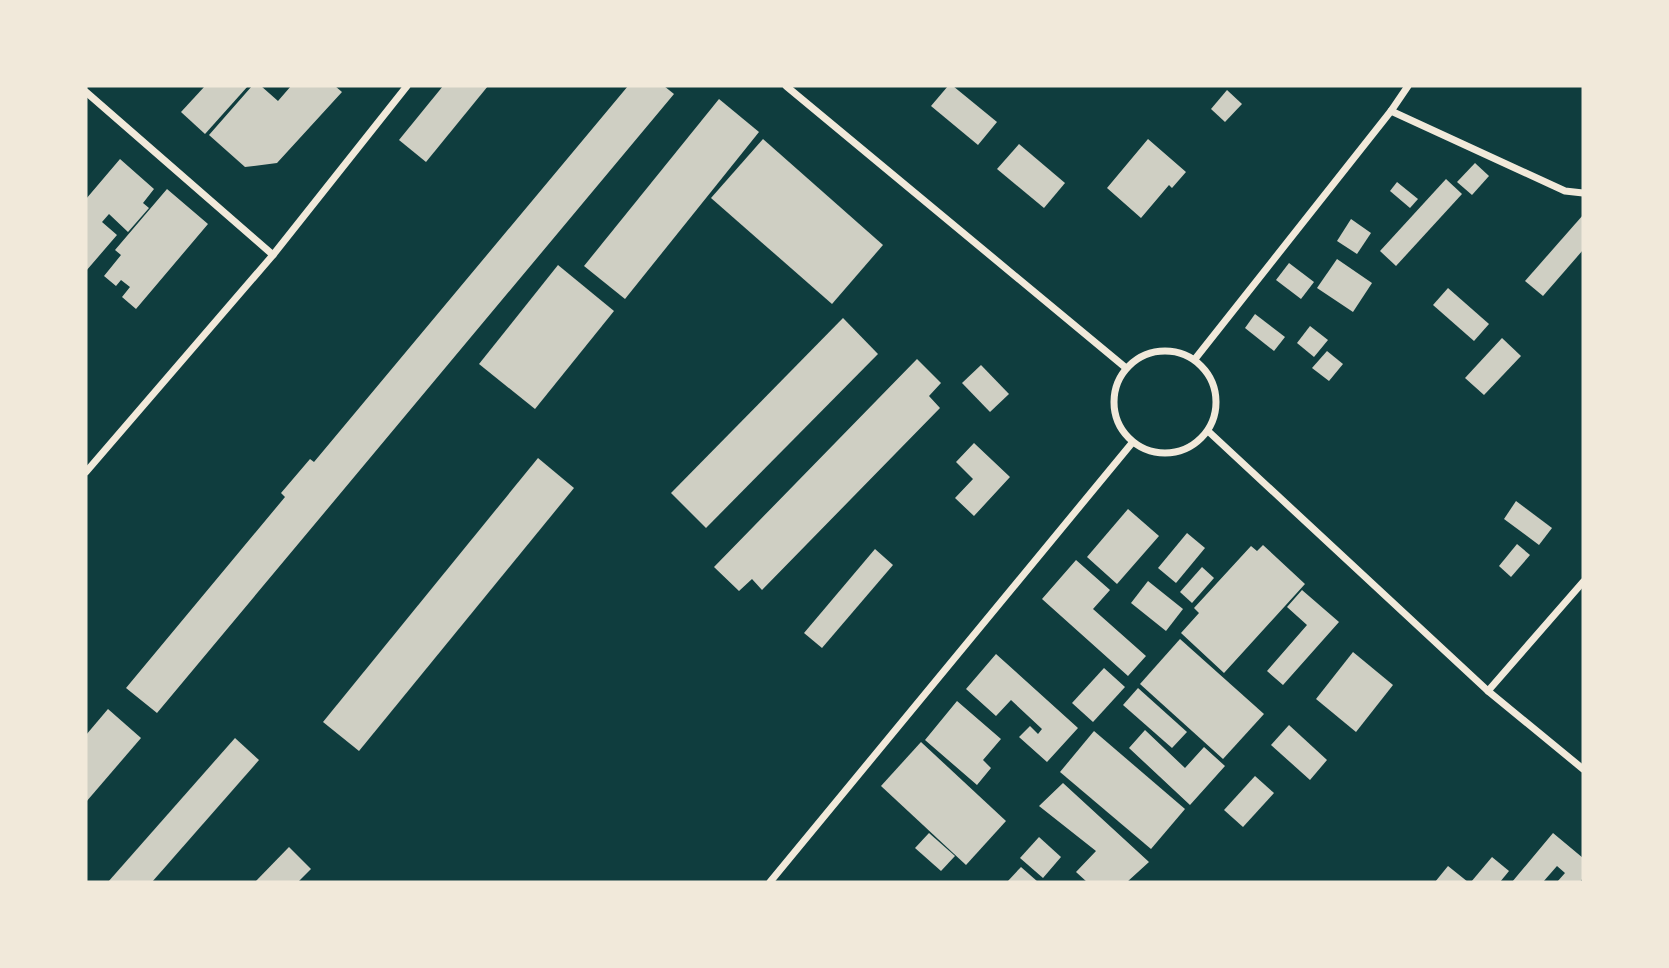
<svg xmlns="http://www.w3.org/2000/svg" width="1669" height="968" font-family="Roboto,sans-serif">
<rect width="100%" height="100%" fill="#0f3d3e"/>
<g fill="#cfcfc3">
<path d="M205,86h43l-43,48 -24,-22z"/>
<path d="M252,86h9l17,15 13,-15h44l7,6 -65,71 -32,4 -36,-32z"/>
<path d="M443,86h45l-62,76 -27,-22z"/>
<path d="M628,86h36l10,8 -517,619 -31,-25 159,-191 -4,-4 29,-34 4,3z"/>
<path d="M948,86h5l44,36 -19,23 -47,-39z"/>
<path d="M1227,90l15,14 -17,18 -14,-13z"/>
<path d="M719,99l40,33 -134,167 -41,-33z"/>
<path d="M763,139l120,106 -51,59 -121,-106z"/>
<path d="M1148,139l38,33 -14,16 -3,-3 -28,33 -34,-30z"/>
<path d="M1019,144l46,39 -21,25 -47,-39z"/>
<path d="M120,159l34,30 -11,14 6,5 -21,24 -19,-18 -7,8 15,13 -31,36v-72z"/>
<path d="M1475,163l14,13 -17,19 -15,-13z"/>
<path d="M1446,179l16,15 -66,72 -16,-15z"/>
<path d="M1397,182l21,17 -8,9 -20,-17z"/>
<path d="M167,189l41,35 -72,85 -14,-12 8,-10 -9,-7 -5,6 -12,-10 17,-21 -6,-5z"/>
<path d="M1583,215v35l-40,46 -18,-15z"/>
<path d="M1351,219l20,14 -14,21 -20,-13z"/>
<path d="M1337,259l35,24 -19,29 -36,-24z"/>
<path d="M1289,263l25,19 -13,17 -25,-19z"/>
<path d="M558,265l56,46 -79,98 -56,-45z"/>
<path d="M1448,288l41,36 -15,17 -41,-36z"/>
<path d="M1255,314l30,23 -11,14 -29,-23z"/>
<path d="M843,318l35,36 -172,174 -35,-35z"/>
<path d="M1310,326l18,14 -14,17 -17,-14z"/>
<path d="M1502,338l19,18 -37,39 -19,-17z"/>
<path d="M1327,351l16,13 -14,17 -17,-13z"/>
<path d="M917,359l24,24 -12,13 11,12 -178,182 -10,-11 -13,12 -25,-24z"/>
<path d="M981,365l28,29 -19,18 -28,-29z"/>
<path d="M974,443l36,34 -36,39 -19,-18 18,-19 -17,-17z"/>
<path d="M538,458l36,30 -215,263 -36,-29z"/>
<path d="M1516,501l36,27 -13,17 -35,-26z"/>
<path d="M1128,509l31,27 -42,48 -30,-27z"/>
<path d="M1187,533l18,15 -29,35 -18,-15z"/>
<path d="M1517,544l13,11 -19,22 -12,-11z"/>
<path d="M1263,545l42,39 -81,89 -43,-40 18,-20 -5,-5 57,-62 6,5z"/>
<path d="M875,549l18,16 -71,83 -18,-15z"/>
<path d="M1076,560l34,30 -17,19 53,47 -18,20 -86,-77z"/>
<path d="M1202,567l12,11 -22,25 -12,-11z"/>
<path d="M1148,581l35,28 -17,22 -35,-28z"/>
<path d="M1302,590l37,32 -56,63 -16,-14 40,-46 -20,-18z"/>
<path d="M1180,639l84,75 -41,45 -83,-75z"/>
<path d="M1353,652l40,33 -37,47 -40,-33z"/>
<path d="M996,654l82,74 -31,34 -28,-25 11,-11 8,8 4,-5 -31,-29 -15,16 -30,-27z"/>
<path d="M1104,668l21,19 -32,35 -21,-19z"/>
<path d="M1138,688l49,44 -15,16 -49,-43z"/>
<path d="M957,701l44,38 -18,21 8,8 -14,17 -52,-45z"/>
<path d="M108,709l33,29 -55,64v-67z"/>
<path d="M1289,725l38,35 -17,20 -39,-35z"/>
<path d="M1145,730l40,38 19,-21 21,19 -35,39 -61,-57z"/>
<path d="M1094,731l91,78 -34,40 -91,-77z"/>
<path d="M235,738l24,22 -107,122h-44z"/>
<path d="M921,742l85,79 -40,44 -85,-79z"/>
<path d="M1255,776l19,17 -31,34 -19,-17z"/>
<path d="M1063,783l86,79 -22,20h-40l-11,-10 20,-21 -57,-45z"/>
<path d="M929,833l26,23 -14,15 -26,-23z"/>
<path d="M1553,833l30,25v20l-3,4h-23l8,-9 -8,-7 -14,16h-31z"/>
<path d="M1039,837l22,20 -18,21 -23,-20z"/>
<path d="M289,847l22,22 -13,13h-43z"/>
<path d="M1492,857l17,14 -9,11h-29z"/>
<path d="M1448,866l20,16h-33z"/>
<path d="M1021,867l17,15h-31z"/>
</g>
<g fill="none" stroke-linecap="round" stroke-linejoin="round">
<g stroke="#f1e9da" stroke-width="7">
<path d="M786,86l340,282"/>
<path d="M86,92l187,163"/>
<path d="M1391,111l174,80 18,2"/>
<circle cx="1165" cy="402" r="51"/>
<path d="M1195,359l196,-248 17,-25"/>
<path d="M1208,431l280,260 95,78"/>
<path d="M86,472l187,-217 134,-169"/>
<path d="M1488,691l95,-109"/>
<path d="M770,882l362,-439"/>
</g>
</g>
<rect width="1669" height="968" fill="none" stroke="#f1e9da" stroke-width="175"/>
</svg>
